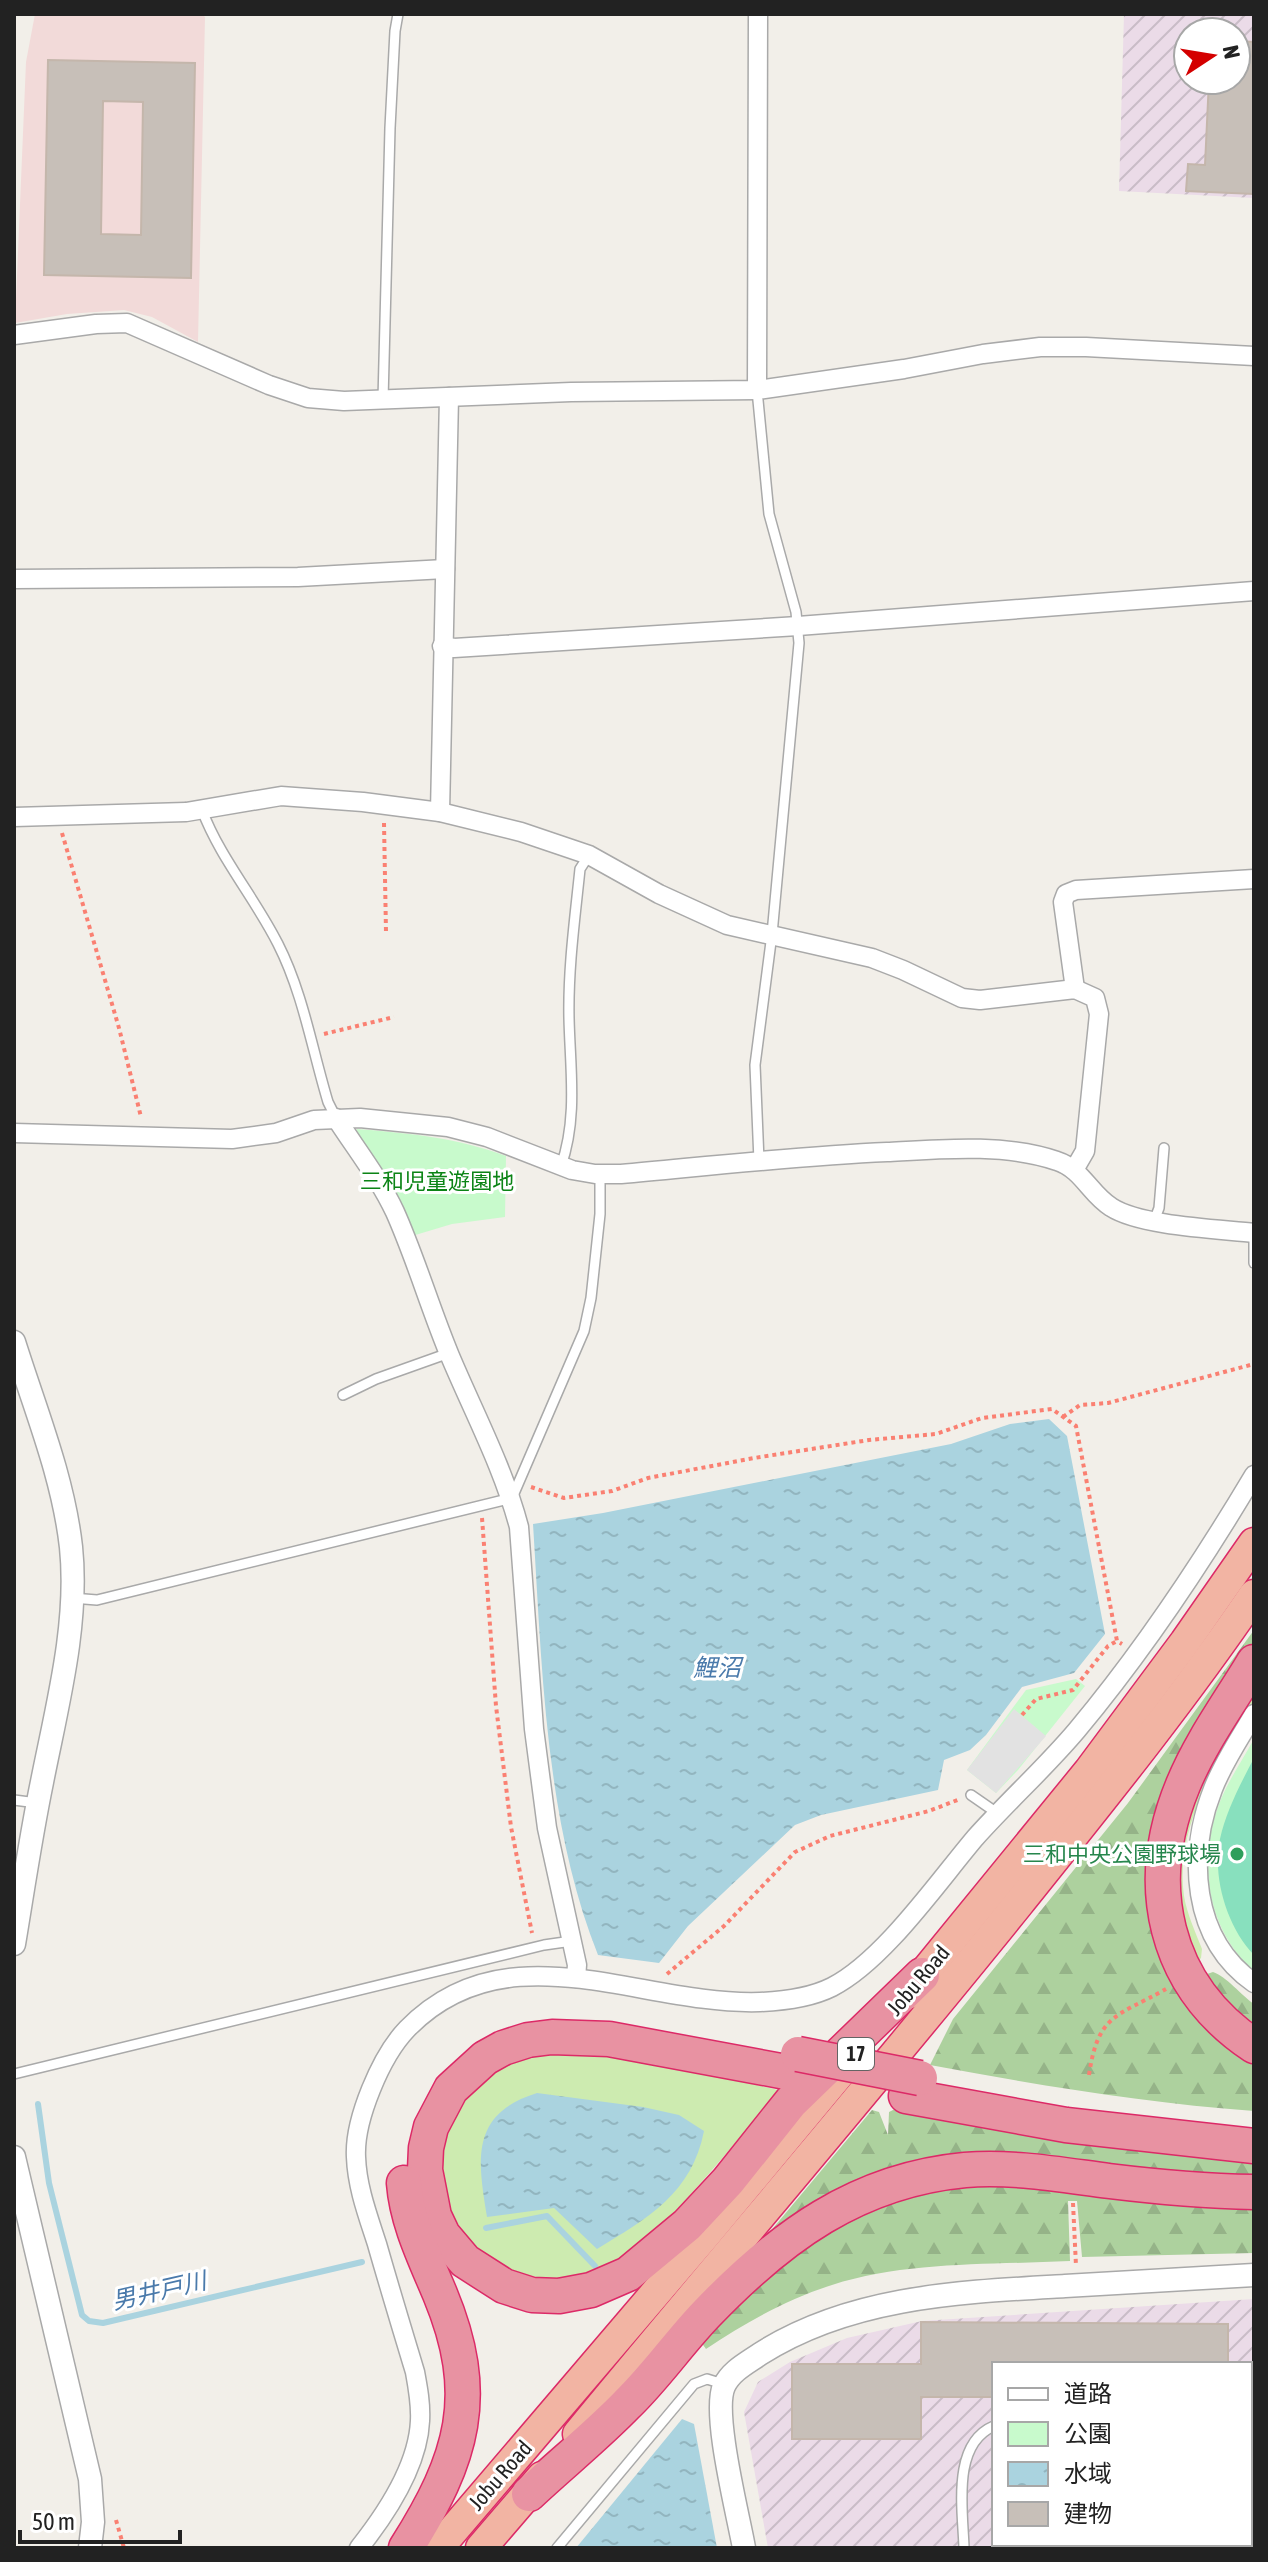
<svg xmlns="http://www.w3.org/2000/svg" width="1268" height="2562" font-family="'Asap Condensed','Noto Sans JP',sans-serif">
<defs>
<pattern id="industrial-furrows" width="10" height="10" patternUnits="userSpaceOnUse" patternTransform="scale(2)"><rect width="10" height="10" fill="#ebdbe8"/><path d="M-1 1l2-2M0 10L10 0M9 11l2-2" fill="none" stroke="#c9bcc7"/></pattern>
<pattern id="forest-firs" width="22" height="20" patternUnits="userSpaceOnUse" patternTransform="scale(2)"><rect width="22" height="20" fill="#add19e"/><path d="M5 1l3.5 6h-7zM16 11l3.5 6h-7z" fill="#95b388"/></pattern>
<pattern id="water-ripples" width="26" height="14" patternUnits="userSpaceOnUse" patternTransform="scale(2)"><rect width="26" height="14" fill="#aad3df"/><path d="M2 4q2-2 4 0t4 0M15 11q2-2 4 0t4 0" fill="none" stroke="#92b5bf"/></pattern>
</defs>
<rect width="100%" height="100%" fill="#f2efe9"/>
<path fill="#f2dad9" d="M35,14h167l3,3 -7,325 -46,-25 -28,-7 -57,4 -52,9 11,-261z"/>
<g fill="url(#industrial-furrows)" fill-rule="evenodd">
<path d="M1124,14h130v184l-135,-7zM1188,32h48v48h-48z"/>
<path d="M1254,2299v249h-486l-24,-136 14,-30 32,-20 57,-24 75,-17zM994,2364h256v180h-256z"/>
</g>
<g fill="#cdebb0">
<path d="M1254,1691v9c-34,57 -80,125 -70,196 3,18 11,35 18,53l-1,9 -4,4c-46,-101 5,-185 57,-271z"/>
<path d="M604,2053l60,10 114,27c-29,37 -58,72 -90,107 -23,25 -49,57 -82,71 -129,54 -231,-112 -114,-195 31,-22 76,-19 112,-20z"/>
</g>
<g fill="url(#forest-firs)">
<path d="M1254,1630v14l-75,126 -30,126 105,166v49c-109,-8 -217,-26 -324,-46l23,-46 175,-216z"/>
<path d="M1213,1972c13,4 28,23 41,32v25l-50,-54z"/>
<path d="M895,2109l151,30 208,23v18l-227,-18 -263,77 108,-129 7,2 9,23 1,-23z"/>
<path d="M1012,2185l149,19 93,5v44l-172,4 -5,-56h-9l2,60c-79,4 -163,0 -238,24 -45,14 -87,38 -126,64l-5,-7 62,-66 95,-64 89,-25z"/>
</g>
<g fill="#c8facc">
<path d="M357,1129c51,4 101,9 149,27l-1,61 -53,7 -40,12 -57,-101z"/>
<path d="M1076,1679l9,7 -67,84 -22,23 -29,-23 59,-80z"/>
<path d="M1254,1739v232c-49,-43 -57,-113 -33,-172 9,-21 22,-40 33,-60z"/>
</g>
<path fill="#88e0be" d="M1254,1758v197c-27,-28 -42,-78 -34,-116 6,-28 21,-56 34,-81z"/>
<path fill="#e2e2e2" d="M1014,1709l32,27 -50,57 -29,-23z"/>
<g fill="url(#water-ripples)">
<path d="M1049,1419l18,17 38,198 -31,39 -52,14 -36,48 -16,15 -26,10 -6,30 -117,25 -26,10 -107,101 -29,37 -61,-8c-53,-133 -56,-289 -65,-431l70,-11 348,-69 59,-20z"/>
<path d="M537,2093l106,14 36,8 25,16c-12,62 -56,87 -107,118l-43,-41 -67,9c-9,-56 -18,-103 50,-124z"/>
<path d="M682,2419l12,5 23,124h-141z"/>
</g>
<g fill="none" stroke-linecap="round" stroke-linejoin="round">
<g stroke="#aad3df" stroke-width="6">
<path d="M38,2104l11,79 33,132 7,6 14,2 259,-61"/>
<path d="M486,2228l61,-12 48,50"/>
</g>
</g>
<g fill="#c7bfb8" stroke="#c4b6ab" stroke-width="2" fill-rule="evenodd">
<path d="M1236,41l18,1v152l-68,-3 2,-27 17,1 4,-85h27z"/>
<path d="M48,60l147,3 -4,215 -147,-3zM103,101l40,1 -2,133 -40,-1z"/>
<path d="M921,2322l307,2v40h-234v33h-73v42h-129v-75h129z"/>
</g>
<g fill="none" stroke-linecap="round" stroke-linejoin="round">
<defs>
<g id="service">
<path d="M757,390l12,124 27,98 3,31 -27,291 -17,131 4,96"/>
<path d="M383,400l7,-272 5,-97 3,-17"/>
<path d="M202,810c18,48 53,88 76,134 25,49 34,105 50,158l8,16"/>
<path d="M561,1166c17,-48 9,-99 8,-148 -1,-50 6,-100 11,-149l9,-14"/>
<path d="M1154,1221l5,-13 5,-60"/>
<path d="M1254,1233v30"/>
<path d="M343,1395l33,-16 73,-26"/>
<path d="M72,1598l25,2 415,-102 72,-167 7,-33 9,-84v-40"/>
<path d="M971,1795l26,18"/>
<path d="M14,1800l23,3"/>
<path d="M14,2074l530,-129 28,-4"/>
<path d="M1250,2426h4"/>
<path d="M557,2548l137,-164 13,-5 16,5"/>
<path d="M964,2548c-1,-37 -13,-104 30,-122"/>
</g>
<g id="minor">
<path d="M14,335l82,-11 31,-1 142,62 39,13 36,3 227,-9 186,-2 147,-21 79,-15 57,-7h46l168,9"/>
<path d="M757,390l1,-376"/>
<path d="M14,579l284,-2 147,-8"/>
<path d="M442,646l12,2 344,-22 456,-35"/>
<path d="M440,812l9,-415"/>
<path d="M14,817l172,-5 95,-16 82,6 77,10 81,20 68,23 70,39 68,31 145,33 31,12 59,28 18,2 95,-11 20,9 4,16 -14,137 -11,19"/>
<path d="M1075,989l-12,-87 3,-8 10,-4 178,-11"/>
<path d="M336,1118c20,31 43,60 59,94 21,47 35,96 55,144 24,57 53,111 69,171l15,202 13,99 30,137 -1,13"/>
<path d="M14,1133l218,6 44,-6 38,-13 46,-2 88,9 39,10 85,33 23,4h26c88,-8 177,-18 266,-22 53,-3 118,-9 170,9 25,8 33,33 54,46 29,19 107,22 143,26"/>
<path d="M1254,1714c-14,24 -31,49 -41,75 -26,66 -22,150 41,194"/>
<path d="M359,2548c27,-34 59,-83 61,-127 1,-17 -2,-33 -5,-49 -13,-43 -26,-86 -38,-128 -9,-28 -20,-57 -21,-87 -2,-37 25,-101 51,-128 100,-103 233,-23 353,-27 25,-1 50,-4 72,-15 51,-26 105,-104 143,-149 33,-37 70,-70 102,-108 66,-79 124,-166 177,-255"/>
</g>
<g id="tertiary">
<path d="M14,1342c21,67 49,134 57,205 8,77 -14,159 -29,235 -11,53 -19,108 -28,162"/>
<path d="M14,2157l76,322 3,43 -3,26"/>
<path d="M744,2548c-6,-34 -32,-135 -20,-162 7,-15 23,-23 36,-32 91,-58 201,-62 305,-68 63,-4 126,-7 189,-11"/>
</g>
<g id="trunk">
<path d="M907,1994l182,-223 96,-129 69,-99"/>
<path d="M578,2434c146,-177 297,-352 441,-531 81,-101 162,-201 235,-308"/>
<path d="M438,2548l268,-314 139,-167"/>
<path d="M481,2548l61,-71"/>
</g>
<g id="motorway">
<path d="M1254,1662c-24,40 -53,79 -71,123 -41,99 -20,200 71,261"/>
<path d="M786,2072l-177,-33 -57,-2 -24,3 -25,8 -18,10 -34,31 -20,38 -5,21 -1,22 9,46 9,19 22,26 39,25 28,9 27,1 32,-6 37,-16 59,-49 41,-44 63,-79 131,-127"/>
<path d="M906,2096l160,29 188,21"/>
<path d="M404,2183c3,39 21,75 36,111 42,101 23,164 -34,254"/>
<path d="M529,2494c32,-30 67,-58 98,-90 29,-28 52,-62 80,-91 73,-76 150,-133 258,-143 48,-4 97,5 144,11 49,6 96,10 145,11"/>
</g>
</defs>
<use href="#service" stroke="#a9a9a9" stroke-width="12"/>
<use href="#minor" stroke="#a9a9a9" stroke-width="21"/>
<use href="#tertiary" stroke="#a9a9a9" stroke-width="25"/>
<use href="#trunk" stroke="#dc2a67" stroke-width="33"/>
<use href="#motorway" stroke="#dc2a67" stroke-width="37"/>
<g stroke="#fa8072" stroke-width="4" stroke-dasharray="4 4" stroke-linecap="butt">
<path d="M384,823l2,109"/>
<path d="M62,833l57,195 22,89"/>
<path d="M324,1034l70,-17"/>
<path d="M1063,1417l17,-12 28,-2 146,-39"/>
<path d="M531,1487l33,11 48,-7 36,-13 106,-20 115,-18 67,-6 46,-16 70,-9 24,17 41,215 5,3"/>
<path d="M482,1518l14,188 15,121 21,106"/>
<path d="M1022,1715l14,-16 37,-9 35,-44 9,-5"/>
<path d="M667,1974l57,-48 71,-74 35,-16 99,-25 31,-12"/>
<path d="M1089,2075c9,-61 27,-58 77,-86"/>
<path d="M1073,2203l3,63"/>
<path d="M116,2520l8,28"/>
</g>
<use href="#service" stroke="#fff" stroke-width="9"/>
<use href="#minor" stroke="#fff" stroke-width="18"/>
<use href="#tertiary" stroke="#fff" stroke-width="22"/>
<use href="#trunk" stroke="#f2b4a3" stroke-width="30"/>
<use href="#motorway" stroke="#e892a2" stroke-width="34"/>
<defs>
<path id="motorway-bridge" d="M798,2054l122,24"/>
</defs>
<use href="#motorway-bridge" stroke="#dc2a67" stroke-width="37" stroke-linecap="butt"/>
<use href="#motorway-bridge" stroke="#e892a2" stroke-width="34"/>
</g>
<circle fill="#2e9e5b" stroke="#fff" stroke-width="3" cx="1237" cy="1854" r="8"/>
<g text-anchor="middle" stroke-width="6" stroke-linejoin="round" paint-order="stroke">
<rect fill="#fff" stroke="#646464" stroke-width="2" x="838" y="2038" width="36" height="32" rx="6"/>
<g font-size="20" font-weight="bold" fill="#222">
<text x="856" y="2061">17</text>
</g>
<g font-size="22" fill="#0c8416" stroke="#fff">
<text x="437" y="1189">三和児童遊園地</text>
</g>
<g font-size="22" fill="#27864d" stroke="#fff" text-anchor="end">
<text x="1221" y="1862">三和中央公園野球場</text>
</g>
<g font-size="22" fill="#222" stroke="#fff">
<text transform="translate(918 1980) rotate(-50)" y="8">Jobu Road</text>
<text transform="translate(500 2475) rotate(-49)" y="8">Jobu Road</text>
</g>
<g font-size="24" font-style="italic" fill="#4a7aab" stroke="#fff">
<text x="717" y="1676">鯉沼</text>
<text transform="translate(159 2291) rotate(-13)" y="8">男井戸川</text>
</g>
</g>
<rect width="1268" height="2562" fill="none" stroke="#222222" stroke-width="32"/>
<rect x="992" y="2362" width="260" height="184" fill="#ffffff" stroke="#a7a7a7" stroke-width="2"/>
<rect x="1008" y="2388" width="40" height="12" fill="#ffffff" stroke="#a7a7a7" stroke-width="2"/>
<text x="1064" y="2402" font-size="24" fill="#222222">道路</text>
<rect x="1008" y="2422" width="40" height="24" fill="#c8facc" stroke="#a7a7a7" stroke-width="2"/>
<text x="1064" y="2442" font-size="24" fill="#222222">公園</text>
<rect x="1008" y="2462" width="40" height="24" fill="url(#water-ripples)" stroke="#a7a7a7" stroke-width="2"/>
<text x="1064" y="2482" font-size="24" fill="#222222">水域</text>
<rect x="1008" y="2502" width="40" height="24" fill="#c7bfb8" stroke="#a7a7a7" stroke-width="2"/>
<text x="1064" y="2522" font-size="24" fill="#222222">建物</text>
<g transform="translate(1212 56) rotate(78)"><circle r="38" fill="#ffffff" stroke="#a7a7a7" stroke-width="2"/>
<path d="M0-6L14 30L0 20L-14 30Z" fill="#d40000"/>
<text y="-12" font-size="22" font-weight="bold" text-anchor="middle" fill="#222222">N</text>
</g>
<path d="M20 2530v12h160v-12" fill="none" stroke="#222222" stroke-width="4"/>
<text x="32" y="2530" font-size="24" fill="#222222" stroke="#ffffff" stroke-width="6" paint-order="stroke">50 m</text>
</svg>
